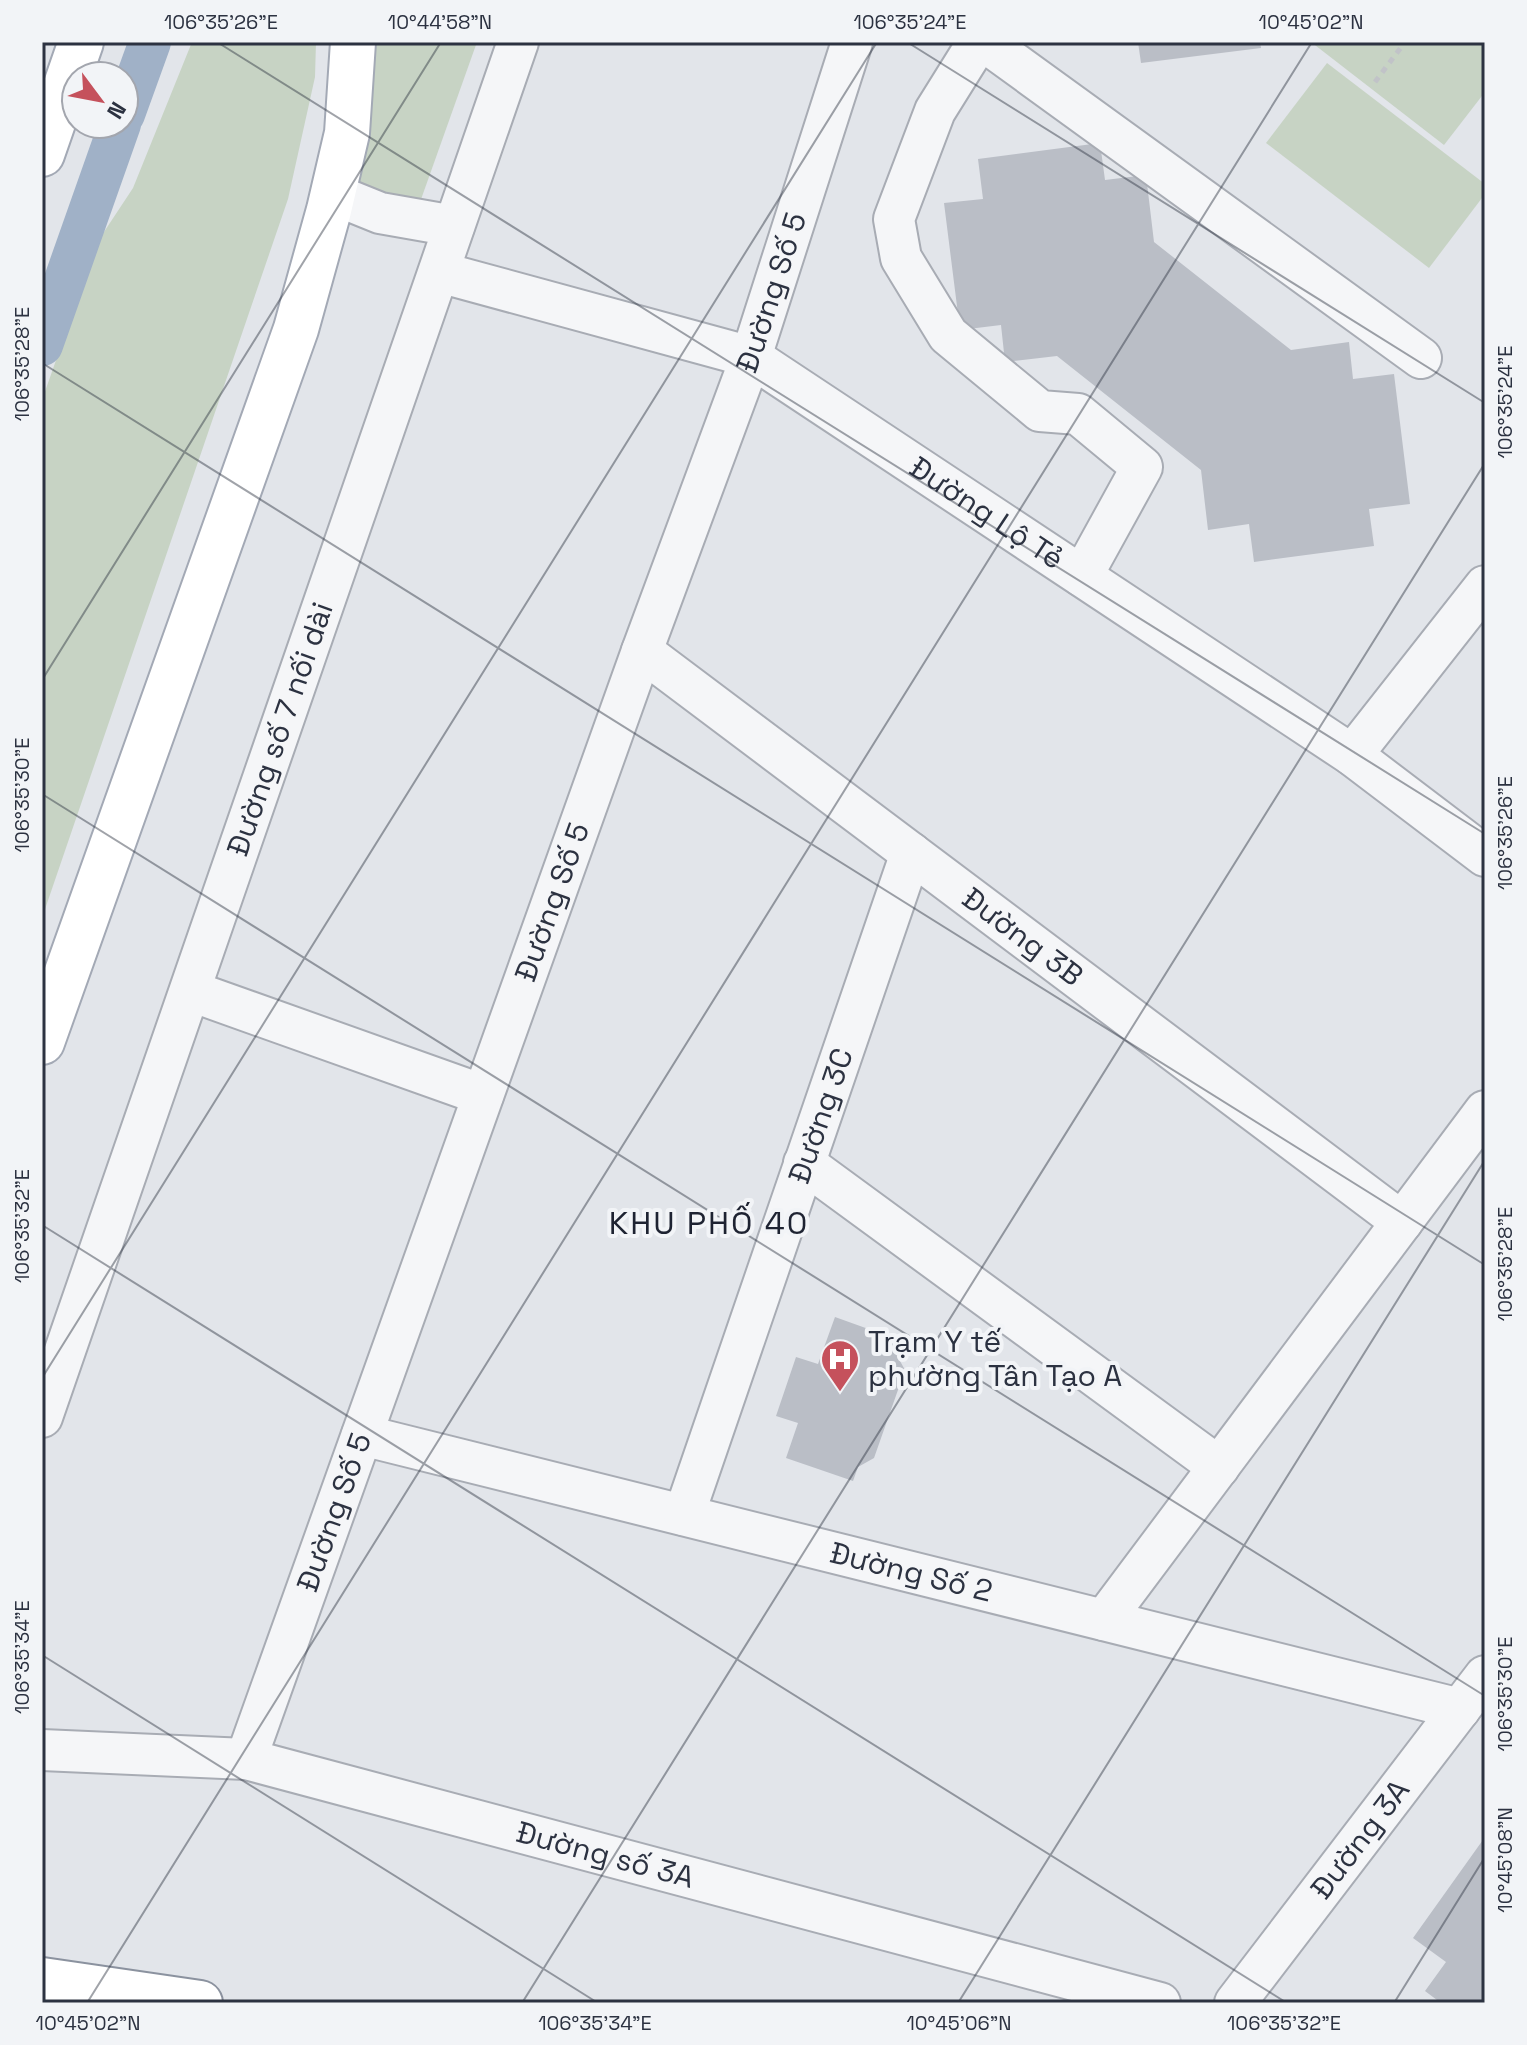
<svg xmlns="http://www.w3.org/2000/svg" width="1527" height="2045" font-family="'Space Grotesk',sans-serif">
<rect width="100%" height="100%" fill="#e2e5ea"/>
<g fill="#c7d3c4">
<path d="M192,42h124l-1,35 -27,122 -246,719v-518l56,-159 35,-53z"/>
<path d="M370,42h107l-58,163 -66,-21z"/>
<path d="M1311,42h174v50l-41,53z"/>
<path d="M1327,63l158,121v10l-56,74 -163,-125z"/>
</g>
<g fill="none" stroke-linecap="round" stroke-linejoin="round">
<g stroke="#a0b1c7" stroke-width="42">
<path d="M124,114l26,-72"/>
<path d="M42,345l78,-221"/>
</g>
</g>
<g fill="#babec6">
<path d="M1138,42h122l1,6 -120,15z"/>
<path d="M1100,143l5,37 41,-5 8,67 137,108 58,-8 4,37 41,-5 16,130 -41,5 5,37 -120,16 -5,-38 -41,6 -7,-60 -144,-114 -52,6 -4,-37 -41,5 -16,-127 39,-4 -5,-40z"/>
<path d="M835,1317l64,23 -4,12 10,18 -31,88 -16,9 -5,14 -67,-23 12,-35 -22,-7 20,-59 22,7z"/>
<path d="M1485,1837v166h-44l-16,-12 21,-29 -33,-24z"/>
</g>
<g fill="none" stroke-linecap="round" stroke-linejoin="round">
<defs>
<g id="minor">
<path d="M978,42l-43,69 -41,108 7,39 47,77 92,76 38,3 64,53 -60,109"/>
<path d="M985,42l436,316"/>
<path d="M333,194l47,19 74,13"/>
<path id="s1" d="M439,272l312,85 601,398 133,101"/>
<path id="s2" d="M642,651l760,571"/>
<path d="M1352,755l133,-169"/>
<path d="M191,991l292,104"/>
<path d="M804,1163l415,304"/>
<path id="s3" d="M42,1417l476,-1375"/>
<path id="s4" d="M362,1435l1098,274"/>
<path id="s5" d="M684,1515l227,-662"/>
<path d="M1104,1620l381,-509"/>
<path id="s6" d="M42,1750l204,9 914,244"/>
<path id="s7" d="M246,1759l396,-1108 109,-294 101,-315"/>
<path id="s8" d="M1235,2003l250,-327"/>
</g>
<g id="major">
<path d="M42,154l39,-112"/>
<path d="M42,1042l254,-713 33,-119 18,-77 6,-91"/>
</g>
<path id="highway" d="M42,1980l158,23"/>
</defs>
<use href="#minor" stroke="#a8acb4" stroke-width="44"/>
<use href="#major" stroke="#a3a9b5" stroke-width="48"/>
<use href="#highway" stroke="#8b929f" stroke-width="48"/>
<path stroke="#c1c3c8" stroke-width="5" stroke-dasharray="6 6" stroke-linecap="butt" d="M1375,82l30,-40"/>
<use href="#minor" stroke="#f5f6f8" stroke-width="40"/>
<use href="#major" stroke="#fff" stroke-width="44"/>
<use href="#highway" stroke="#fff" stroke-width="44"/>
</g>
<path fill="none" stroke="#2c3241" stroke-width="2" stroke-opacity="0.45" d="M217,42l1268,792M907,42l578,361M42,363l1443,902M42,680l399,-638M42,794l1443,902M42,1225l1245,778M42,1378l835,-1336M42,1655l556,348M87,2003l1225,-1961M522,2003l963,-1540M958,2003l527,-843M1394,2003l91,-146"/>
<defs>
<symbol id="hospital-pin" viewBox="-11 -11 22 30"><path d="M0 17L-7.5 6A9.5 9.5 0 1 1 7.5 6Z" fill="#c5515c" stroke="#f2f4f7"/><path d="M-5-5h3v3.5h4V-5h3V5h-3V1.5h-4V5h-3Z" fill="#fff"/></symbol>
</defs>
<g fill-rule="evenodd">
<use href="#hospital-pin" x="818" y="1337" width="44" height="60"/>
</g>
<g text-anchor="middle" stroke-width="8" stroke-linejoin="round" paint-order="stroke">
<g font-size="30" fill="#2c3241" stroke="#f2f4f7">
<text dy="10" stroke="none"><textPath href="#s7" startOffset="1558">Đường Số 5</textPath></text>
<text dy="10" stroke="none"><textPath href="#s1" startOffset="606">Đường Lộ Tẻ</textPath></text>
<text dy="10" stroke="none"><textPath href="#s3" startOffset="728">Đường số 7 nối dài</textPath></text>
<text dy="10" stroke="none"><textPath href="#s7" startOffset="910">Đường Số 5</textPath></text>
<text dy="10" stroke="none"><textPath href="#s2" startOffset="476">Đường 3B</textPath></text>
<text dy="10" stroke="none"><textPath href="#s5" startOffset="422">Đường 3C</textPath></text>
<text dy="10" stroke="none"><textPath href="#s7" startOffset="262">Đường Số 5</textPath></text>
<text dy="10" stroke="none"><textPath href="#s4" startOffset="566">Đường Số 2</textPath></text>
<text dy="10" stroke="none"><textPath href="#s8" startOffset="206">Đường 3A</textPath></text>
<text dy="10" stroke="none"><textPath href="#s6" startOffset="576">Đường số 3A</textPath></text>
</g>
<g font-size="30" fill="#2c3241" stroke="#f2f4f7" text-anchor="start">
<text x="868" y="1352">Trạm Y tế<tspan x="868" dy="34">phường Tân Tạo A</tspan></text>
</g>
<g font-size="32" letter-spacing="2" fill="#1e2332" stroke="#f2f4f7">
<text x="709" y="1234">KHU PHỐ 40</text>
</g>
</g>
<rect width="1527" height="2045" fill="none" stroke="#f2f4f7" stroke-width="88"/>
<g transform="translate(100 100) rotate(122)"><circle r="38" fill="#f2f4f7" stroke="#a3a6ae" stroke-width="2"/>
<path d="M0-6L14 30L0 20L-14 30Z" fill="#c5515c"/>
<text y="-12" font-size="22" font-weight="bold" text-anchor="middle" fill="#2c3241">N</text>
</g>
<rect x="44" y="44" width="1439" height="1957" fill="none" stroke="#2c3241" stroke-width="3"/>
<g font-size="20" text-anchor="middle" fill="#2c3241">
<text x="221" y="29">106°35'26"E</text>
<text x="440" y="29">10°44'58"N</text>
<text x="910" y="29">106°35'24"E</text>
<text x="1311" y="29">10°45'02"N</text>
<text transform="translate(22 364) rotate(-90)" y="7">106°35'28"E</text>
<text transform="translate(1505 402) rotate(-90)" y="7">106°35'24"E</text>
<text transform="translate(22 795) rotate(-90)" y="7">106°35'30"E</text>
<text transform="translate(1505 833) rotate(-90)" y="7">106°35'26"E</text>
<text transform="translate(22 1226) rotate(-90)" y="7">106°35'32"E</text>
<text transform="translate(1505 1264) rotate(-90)" y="7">106°35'28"E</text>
<text transform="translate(22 1657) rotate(-90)" y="7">106°35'34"E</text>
<text transform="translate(1505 1694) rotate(-90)" y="7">106°35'30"E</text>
<text transform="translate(1505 1860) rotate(-90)" y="7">10°45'08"N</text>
<text x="88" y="2030">10°45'02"N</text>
<text x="595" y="2030">106°35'34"E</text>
<text x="959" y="2030">10°45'06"N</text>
<text x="1284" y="2030">106°35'32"E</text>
</g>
</svg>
